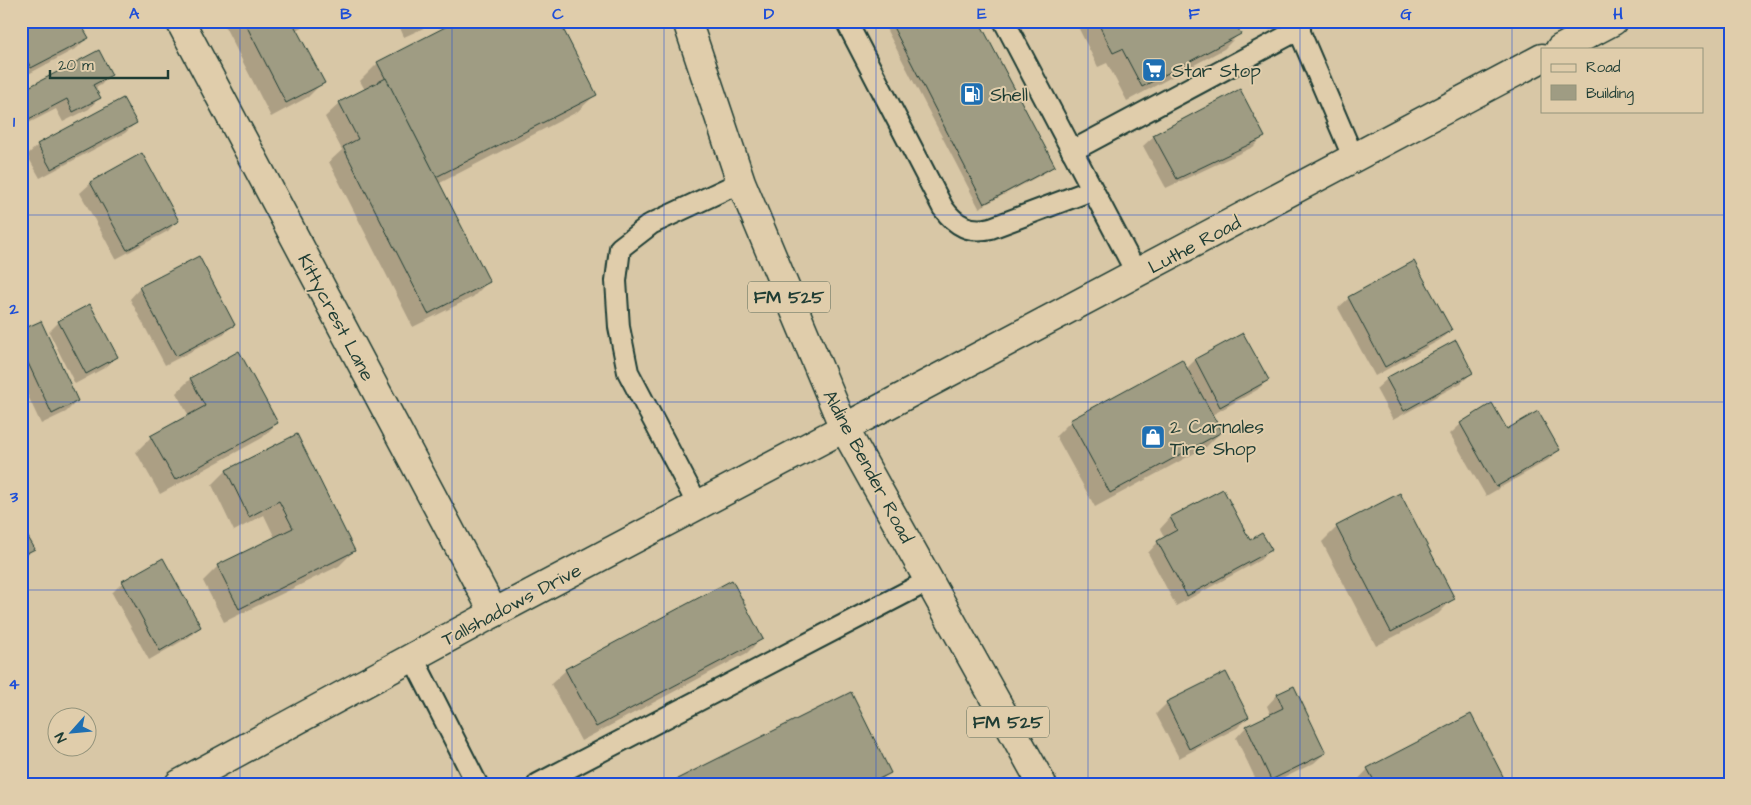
<svg xmlns="http://www.w3.org/2000/svg" width="1751" height="805" font-family="'Architects Daughter',sans-serif">
<rect width="100%" height="100%" fill="#d8c7a6"/>
<filter id="ink" filterUnits="userSpaceOnUse"><feTurbulence type="fractalNoise" baseFrequency=".02" numOctaves="2"/><feDisplacementMap in="SourceGraphic" scale="10" xChannelSelector="R" yChannelSelector="G"/><feConvolveMatrix kernelMatrix="1 2 1 2 8 2 1 2 1" color-interpolation-filters="sRGB"/></filter>
<g filter="url(#ink)">
<g fill="#0003">
<path d="M21,21l66,17 -10,10 -56,30z"/>
<path d="M222,21h91l-17,9 27,52 -15,15 -37,20z"/>
<path d="M397,21h42l-35,16z"/>
<path d="M882,21h96l75,145 -5,5 -69,37z"/>
<path d="M1075,21h158l6,13 -15,15 -97,52 -20,-38 -9,4z"/>
<path d="M378,63l218,31 -19,18 -139,72 50,98 -15,15 -60,30 -84,-165 13,-12 -17,-33 15,-14 25,-13 -5,-9z"/>
<path d="M111,74l-10,11 -7,4 5,9 -10,11 -26,13 -7,-13 -35,18v-35z"/>
<path d="M136,123l-11,10 -85,45 -13,-23 11,-10z"/>
<path d="M1154,136l109,1 -10,10 -87,41 -23,-42z"/>
<path d="M91,183l87,37 -10,11 -52,28 -36,-66z"/>
<path d="M140,288l93,37 -10,10 -58,30 -35,-66z"/>
<path d="M1349,298l102,32 -11,10 -65,36 -37,-68z"/>
<path d="M59,322l58,35 -11,10 -31,17 -26,-52z"/>
<path d="M21,331l56,70 -11,11 -25,12 -20,-43z"/>
<path d="M1243,334l25,46 -11,10 -45,25 9,17 -15,15 -111,60 -39,-71 15,-15 115,-52 9,-9z"/>
<path d="M1472,373l-11,10 -68,37 -17,-31 11,-10z"/>
<path d="M190,379l87,44 -15,15 -102,56 -24,-42 15,-15 38,-21 -13,-23z"/>
<path d="M1461,424l45,6 53,20 -11,10 -62,36 -36,-62z"/>
<path d="M297,436l57,115 -15,15 -115,56 -21,-41 15,-15 57,-28 -11,-23 -30,16 -22,-46 14,-14z"/>
<path d="M1222,490l28,51 20,9 -10,10 -84,46 -28,-53 10,-11 7,-4 -5,-9 10,-11z"/>
<path d="M21,527l12,22 -12,11z"/>
<path d="M1337,527l116,72 -15,15 -62,32 -54,-104z"/>
<path d="M163,560l37,67 -11,10 -40,23 -37,-67 11,-11z"/>
<path d="M761,639l-14,14 -166,88 -30,-57 15,-14z"/>
<path d="M1225,673l23,44 -11,11 -58,30 -23,-44 11,-11z"/>
<path d="M1294,687l31,66 -11,10 -42,21h-14l-22,-46 10,-11 25,-11 -4,-10 10,-11z"/>
<path d="M1368,769l138,15h-152z"/>
<path d="M889,772l-11,12h-208z"/>
</g>
<g fill="#9f9c83" stroke="#1f3d34">
<path d="M21,21h58l10,17 -58,30 -10,-19z"/>
<path d="M244,21h57l-7,4 31,58 -39,20z"/>
<path d="M457,21h102l38,74 -161,82 -59,-115z"/>
<path d="M890,21h89l76,145 -71,38z"/>
<path d="M1097,21h137l7,13 -99,53 -20,-38 -9,4z"/>
<path d="M99,50l13,25 -19,10 8,13 -28,14 -6,-13 -44,23 -2,-31z"/>
<path d="M386,78l104,204 -62,32 -85,-167 15,-8 -19,-37z"/>
<path d="M1240,89l25,48 -88,42 -24,-44z"/>
<path d="M123,98l14,25 -86,46 -14,-25z"/>
<path d="M142,153l37,68 -52,29 -37,-68z"/>
<path d="M199,256l36,69 -59,31 -37,-69z"/>
<path d="M1414,261l38,69 -67,37 -37,-70z"/>
<path d="M90,304l28,53 -32,17 -28,-53z"/>
<path d="M41,321l37,80 -26,13 -31,-66v-18z"/>
<path d="M1243,333l26,47 -49,27 -25,-48z"/>
<path d="M1456,340l17,33 -69,38 -18,-33z"/>
<path d="M239,351l39,72 -103,57 -25,-44 55,-30 -15,-28z"/>
<path d="M1182,359l40,73 -112,61 -40,-73z"/>
<path d="M1492,403l15,26 31,-18 22,39 -64,37 -36,-64z"/>
<path d="M297,434l58,117 -116,58 -22,-44 76,-37 -14,-27 -30,16 -23,-47z"/>
<path d="M1223,489l27,51 12,-7 10,17 -85,46 -30,-55 20,-11 -7,-13z"/>
<path d="M1400,493l55,106 -64,33 -55,-106z"/>
<path d="M21,525l14,24 -14,7z"/>
<path d="M163,558l38,69 -41,24 -38,-70z"/>
<path d="M732,580l31,59 -167,88 -31,-58z"/>
<path d="M1226,672l23,45 -60,32 -23,-47z"/>
<path d="M1294,686l32,67 -55,27 -25,-54 37,-18 -6,-14z"/>
<path d="M851,692l40,81 -22,11h-202z"/>
<path d="M1471,714l36,70h-131l-9,-16z"/>
</g>
<g fill="none" stroke-linecap="round" stroke-linejoin="round">
<defs>
<g id="service">
<path d="M846,21l97,187c13,18 27,25 48,20l101,-38"/>
<path d="M1004,21l133,253"/>
<path d="M1295,21l59,138"/>
<path d="M1571,21l9,17"/>
<path d="M1072,151l228,-122"/>
<path d="M698,505l-70,-133 -9,-45 -3,-46 4,-33 31,-24 90,-42"/>
<path d="M412,656l65,128"/>
<path d="M538,784l392,-204"/>
</g>
<g id="minor">
<path d="M180,21l314,592"/>
<path d="M179,784l315,-171 350,-185"/>
</g>
<g id="tertiary">
<path d="M1560,49l53,-28"/>
<path d="M844,428l698,-370"/>
</g>
<path id="primary" d="M687,21l54,161 103,246 198,356"/>
</defs>
<use href="#service" stroke="#1f3d34" stroke-width="24"/>
<use href="#minor" stroke="#1f3d34" stroke-width="31"/>
<use href="#tertiary" stroke="#1f3d34" stroke-width="31"/>
<use href="#primary" stroke="#1f3d34" stroke-width="31"/>
<use href="#service" stroke="#e0cdab" stroke-width="20"/>
<use href="#minor" stroke="#e0cdab" stroke-width="28"/>
<use href="#tertiary" stroke="#e0cdab" stroke-width="28"/>
<use href="#primary" stroke="#e0cdab" stroke-width="28"/>
</g>
</g>
<path fill="none" stroke="#1d4ed8" stroke-width="1" stroke-opacity="0.55" d="M240,21v763M452,21v763M664,21v763M876,21v763M1088,21v763M1300,21v763M1512,21v763M21,215h1709M21,402h1709M21,590h1709"/>
<defs>
<symbol id="supermarket-square" viewBox="-11 -11 22 22"><rect x="-9" y="-9" width="18" height="18" rx="4" fill="#1f6fb2" stroke="#e0cdab"/><path d="M-6-5.5h2.5l.6 2H6L4.5 2H-2.5L-4.4-4H-6ZM-1.5 3.2a1.3 1.3 0 1 0 .1 0ZM3 3.2a1.3 1.3 0 1 0 .1 0Z" fill="#fff"/></symbol>
<symbol id="fuel-square" viewBox="-11 -11 22 22"><rect x="-9" y="-9" width="18" height="18" rx="4" fill="#1f6fb2" stroke="#e0cdab"/><path d="M-5.5-6h7V0h2V4h1.3V-2.5L3-4.5l.8-.8L6-3V5H2.5V1h-1V6h-7ZM-4.2-4.7v3.2H.2V-4.7Z" fill="#fff"/></symbol>
<symbol id="shop-square" viewBox="-11 -11 22 22"><rect x="-9" y="-9" width="18" height="18" rx="4" fill="#1f6fb2" stroke="#e0cdab"/><path d="M-5-2.5h2.3a2.7 3.5 0 0 1 5.4 0H5L5.5 6h-11ZM-1.5-2.5h3a1.5 2.3 0 0 0-3 0Z" fill="#fff"/></symbol>
</defs>
<g fill-rule="evenodd">
<use href="#supermarket-square" x="1140" y="56" width="28" height="28"/>
<use href="#fuel-square" x="958" y="80" width="28" height="28"/>
<use href="#shop-square" x="1139" y="423" width="28" height="28"/>
</g>
<g text-anchor="middle" stroke-width="4" stroke-linejoin="round" paint-order="stroke">
<g fill="#e0cdab" stroke="#596858" stroke-width="1">
<rect x="748" y="281.5" width="82" height="31" rx="4"/>
<rect x="967" y="706.5" width="82" height="31" rx="4"/>
</g>
<g font-size="18" font-weight="bold" fill="#1f3d34">
<text x="789" y="303">FM 525</text>
<text x="1008" y="728">FM 525</text>
</g>
<g font-size="19" fill="#1f3d34" stroke="#e0cdab" text-anchor="start">
<text x="1172" y="77">Star Stop</text>
<text x="990" y="101">Shell</text>
<text x="1170" y="433">2 Carnales<tspan x="1170" dy="22">Tire Shop</tspan></text>
</g>
<g font-size="19" fill="#1f3d34" stroke="#e0cdab">
<text transform="translate(1194 244) rotate(-28)" y="7">Luthe Road</text>
<text transform="translate(337 317) rotate(62)" y="7">Kittycrest Lane</text>
<text transform="translate(869 466) rotate(62)" y="7">Aldine Bender Road</text>
<text transform="translate(511 604) rotate(-28)" y="7">Tallshadows Drive</text>
</g>
</g>
<rect width="1751" height="805" fill="none" stroke="#e0cdab" stroke-width="55"/>
<rect x="1541" y="48" width="162" height="65" fill="#e0cdab" stroke="#93937b"/>
<rect x="1551" y="64" width="25" height="8" fill="#e0cdab" stroke="#93937b"/>
<text x="1586" y="72" font-size="15" fill="#1f3d34">Road</text>
<rect x="1551" y="85" width="25" height="15" fill="#9f9c83" stroke="#93937b"/>
<text x="1586" y="98" font-size="15" fill="#1f3d34">Building</text>
<g transform="translate(72 732) rotate(243)"><circle r="24" fill="#e0cdab" stroke="#93937b"/>
<path d="M0-4L9 19L0 12L-9 19Z" fill="#1f6fb2"/>
<text y="-8" font-size="14" font-weight="bold" text-anchor="middle" fill="#1f3d34">N</text>
</g>
<path d="M50 70v8h118v-8" fill="none" stroke="#1f3d34" stroke-width="2.5"/>
<text x="58" y="70" font-size="15" fill="#1f3d34" stroke="#e0cdab" stroke-width="4" paint-order="stroke">20 m</text>
<rect x="28" y="28" width="1696" height="750" fill="none" stroke="#1d4ed8" stroke-width="2"/>
<g font-size="16" text-anchor="middle" font-weight="bold" fill="#1d4ed8">
<text x="134" y="19">A</text>
<text x="346" y="19">B</text>
<text x="558" y="19">C</text>
<text x="769" y="19">D</text>
<text x="982" y="19">E</text>
<text x="1194" y="19">F</text>
<text x="1406" y="19">G</text>
<text x="1618" y="19">H</text>
<text x="14" y="127">1</text>
<text x="14" y="314">2</text>
<text x="14" y="502">3</text>
<text x="14" y="689">4</text>
</g>
</svg>
